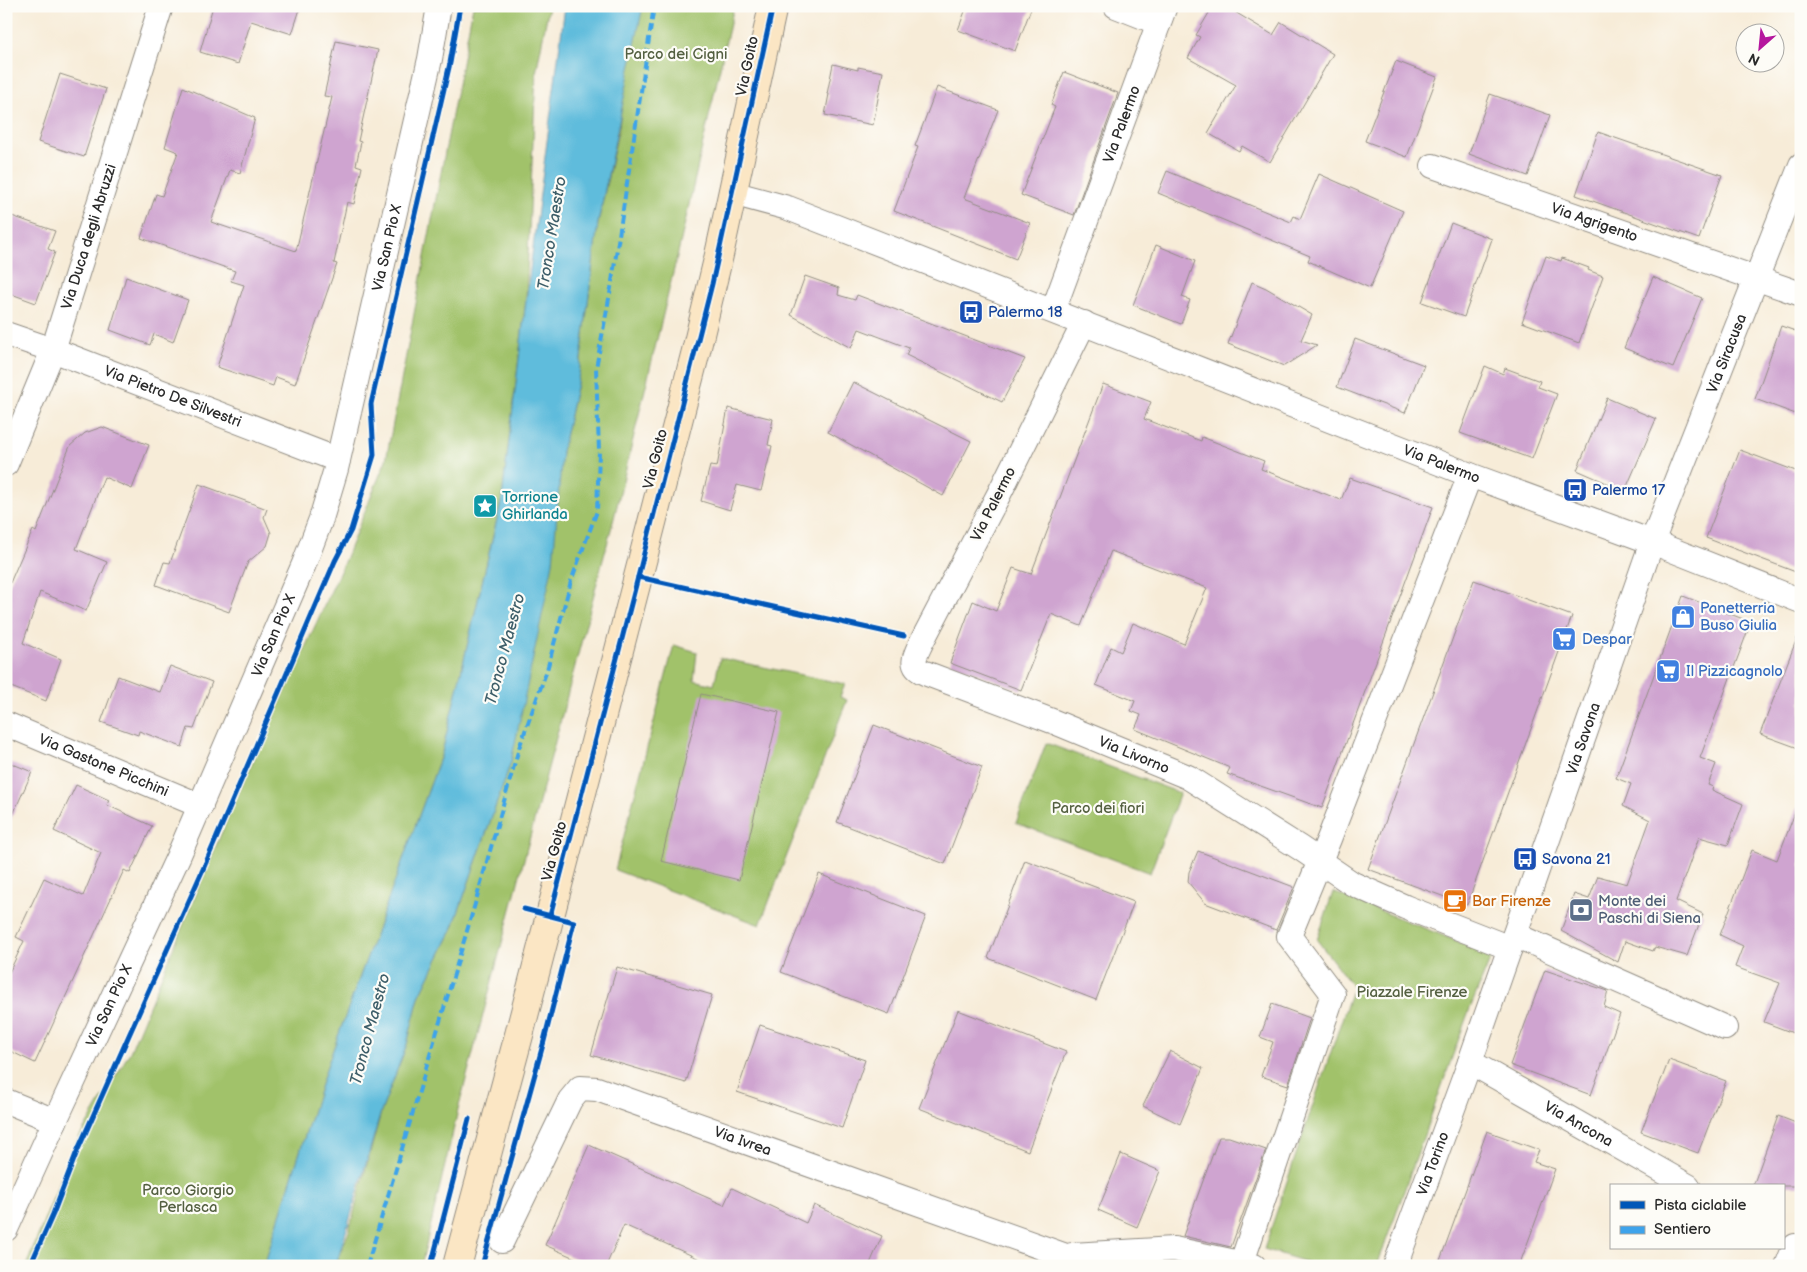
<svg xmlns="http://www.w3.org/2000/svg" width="1807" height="1272" font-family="'Balsamiq Sans',sans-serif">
<rect width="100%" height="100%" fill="#fdfcf7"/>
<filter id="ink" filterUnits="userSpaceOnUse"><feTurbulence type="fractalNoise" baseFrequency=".02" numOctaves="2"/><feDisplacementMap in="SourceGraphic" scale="10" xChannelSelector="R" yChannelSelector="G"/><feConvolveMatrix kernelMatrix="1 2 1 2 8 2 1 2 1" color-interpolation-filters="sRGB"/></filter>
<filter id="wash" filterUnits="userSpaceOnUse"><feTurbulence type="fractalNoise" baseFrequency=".0096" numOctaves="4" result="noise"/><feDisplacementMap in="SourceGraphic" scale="20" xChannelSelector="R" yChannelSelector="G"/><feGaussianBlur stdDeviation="1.12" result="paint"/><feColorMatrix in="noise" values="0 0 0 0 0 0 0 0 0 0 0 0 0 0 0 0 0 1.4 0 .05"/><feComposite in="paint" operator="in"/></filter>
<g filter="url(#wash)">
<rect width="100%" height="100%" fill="#f7ecd8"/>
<g fill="#a1c26a" stroke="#66764a">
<path d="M473,6h76l-13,67 -10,227 -24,198 -60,255 -116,316 -62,197h-238l48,-120 56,-94 103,-247 109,-238 44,-107z"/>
<path d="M635,6h99l-53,234 -67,278 -155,588 -38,160h-86l14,-35 32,-119 26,-68 12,-47 33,-67 59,-168 51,-311 17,-77 19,-151 21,-96z"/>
<path d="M674,645l23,7 -3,28 20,5 6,-27 125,26 -5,13 7,3 -87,225 -145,-55z"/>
<path d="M1046,743l134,50 -30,80 -134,-50z"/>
<path d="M1333,892l159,63 -25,61 -90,250h-57l-56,-17 89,-262 -36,-47z"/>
</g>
<path fill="#5ebcdc" stroke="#447484" d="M565,6h78l-45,217 -19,151 -17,77 -9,112 -42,199 -59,168 -33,67 -12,47 -26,68 -45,154h-72l62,-197 116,-316 60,-255 24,-198z"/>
<g id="blocks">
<g fill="#cfa4d0">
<path d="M213,6h88l-9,28 -41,-13 -13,43 -38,-12z"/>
<path d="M967,6h65l-17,45 -57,-21z"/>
<path d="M1213,6h12l48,29 8,-13 52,32 -63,108 -28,-16 -3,5 -31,-18 28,-48 -48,-27 12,-21 -4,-2z"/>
<path d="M336,41l42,9 -20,91 3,1 -5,23 6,2 -8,37 -7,-2 -13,61 3,1 -42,120 -19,-7 -3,9 -56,-19 27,-82 -13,-4 4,-10 -94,-33 15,-44 6,2 16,-44 -13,-5 18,-60 72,31 -15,55 -10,-3 -19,52 85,29 36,-154 -8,-1z"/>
<path d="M1396,61l41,16 -30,80 -42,-16z"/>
<path d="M833,64l25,6v-3l25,5 -10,53 -48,-10 4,-21h-2z"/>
<path d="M1064,72l54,21 -44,122 -53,-20 34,-88 -4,-2z"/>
<path d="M60,74l46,15 -22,68 -46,-15z"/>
<path d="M937,87l61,23 -34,88 66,25 -14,36 -122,-48 24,-64 -3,-1z"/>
<path d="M1490,94l60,21 -22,61 -59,-22z"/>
<path d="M1598,132l124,43 -23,64 -123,-44z"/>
<path d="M1167,171l124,51 3,-6 6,3 19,-45 84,37 -33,77 -62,-27 2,-5 -152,-63z"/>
<path d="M6,214l49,17 -7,18 7,3 -19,51 -30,-11z"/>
<path d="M1451,223l41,16 -28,78 -42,-15z"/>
<path d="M1156,245l39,16 -13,36 8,3 -9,24 -48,-19z"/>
<path d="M1546,256l15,5 1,-3 27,10 -1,2 15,6 -24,67 -57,-21z"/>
<path d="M805,276l34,12 -1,7 17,5 2,-5 168,64 -23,43 -96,-47 3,-7 -50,-19 -8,19 -60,-33z"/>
<path d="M126,277l62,23 -15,42 -19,-8 -4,11 -40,-15z"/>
<path d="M1653,277l49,21 -29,70 -49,-20z"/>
<path d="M1252,282l14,6 46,27 -11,25 16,5 -33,21 -56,-22z"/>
<path d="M1781,326l20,7v83l-46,-17z"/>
<path d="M1355,339l69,26 -19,48 -68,-26z"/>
<path d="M1485,366l18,8 2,-6 35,13 -2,6 19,7 -25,65 -72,-26z"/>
<path d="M853,382l118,59 -28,55 -115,-64z"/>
<path d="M1103,384l48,18 -7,17 57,22 1,-4 62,24 -3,8 80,31 9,-22 83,29 -111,301 -95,-34 3,-6 -95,-39 6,-14 -10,-4 4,-10 -39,-16 15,-38 10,5 12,-29 51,21 23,-56 -96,-37 -30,75 -30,-12 -30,76 -71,-27 23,-62 23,10 17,-43 18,6z"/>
<path d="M1607,398l49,21 -31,72 -48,-21z"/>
<path d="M728,408l45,11 -5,26 4,1 -11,45 -24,-6 -7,25 -29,-9 9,-35 7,1z"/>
<path d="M102,427l47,18 -17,44 -28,-12 -28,72 31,13 -21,49 -46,-19 -17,51 38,16 -15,42 -40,-16v-93l27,-62 3,2 34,-86 15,-13z"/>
<path d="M1740,450l61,23v101l-95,-36z"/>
<path d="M199,484l68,25 -3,8 7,16 -4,13 -19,16 -19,50 -73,-27 8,-23 6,1z"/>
<path d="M1474,580l98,36 -105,289 -99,-36z"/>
<path d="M1683,596l68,26 -51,136 16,6 -8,21 5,2 -1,3 31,14 -15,41 -29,-8 -23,64 27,13 -16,42 -32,-9 -2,4 -28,-10 -7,21 -57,-31 13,-37 15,5 9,-23 29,8 23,-64 -27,-14 8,-22 -15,-6z"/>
<path d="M1799,633h2v116l-41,-15z"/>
<path d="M170,666l42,16 -18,47 -6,-1 -6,19 -43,-16 -1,4 -37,-13 17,-46 42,16z"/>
<path d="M701,694l78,18 -40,168 -78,-19z"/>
<path d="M874,725l108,42 -37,97 -108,-42z"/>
<path d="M6,761l26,11 -26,58z"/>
<path d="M76,785l33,15 -2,5 45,21 -22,47 -6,-3 -89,193 -29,-14v-70l18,-38 -8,-4 28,-59 39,18 18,-43 -47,-22z"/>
<path d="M1799,802l2,1v233l-37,-14 16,-39 -45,-16 8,-21 -23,-11 32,-85 25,10z"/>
<path d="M1198,851l96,36 -18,43 -71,-27 -17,-21 1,-10z"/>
<path d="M1025,860l109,42 -38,98 -108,-42z"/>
<path d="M819,874l107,42 -37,98 -108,-42z"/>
<path d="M617,967l95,28 -26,88 -95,-28z"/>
<path d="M1545,970l63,21 -4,16 16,7 -29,81 -81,-30z"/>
<path d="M1272,1004l38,14 -22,67 -27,-9 12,-34 -13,-5z"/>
<path d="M958,1010l108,42 -38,99 -109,-43z"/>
<path d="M760,1025l105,35 -23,68 -105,-36z"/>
<path d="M1170,1051l33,17 -23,56 -37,-18z"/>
<path d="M1669,1060l57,21 -28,72 -57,-21z"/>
<path d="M1778,1116l23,9v61h-48z"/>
<path d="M1487,1131l52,19 -5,12 21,7 -36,97h-81z"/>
<path d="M1219,1137h10l37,13 -35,97 -48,-11z"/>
<path d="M589,1145l135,60 8,-17 74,35 8,-18 68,31 -13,30h-154l-91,-41 -18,41h-13l-48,-21z"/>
<path d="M1121,1154l39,17 -23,56 -39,-17z"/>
</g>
</g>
</g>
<g filter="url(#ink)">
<use href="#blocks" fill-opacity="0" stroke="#918c82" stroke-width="1"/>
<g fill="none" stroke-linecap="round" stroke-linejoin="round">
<defs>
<g id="minor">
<path d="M1116,6l43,17"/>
<path id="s1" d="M1433,166l368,128"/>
<path id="s2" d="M732,193l56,15 682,267 182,67 149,59"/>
<path id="s3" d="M1053,311l112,-305"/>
<path id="s4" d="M1084,323l-85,171 -78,149c-6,13 -13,23 4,30l127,48 136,56 112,71 53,36 52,23 105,41"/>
<path id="s5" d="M6,334l47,16 285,110"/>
<path id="s6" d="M6,464l47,-114 108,-344"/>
<path id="s7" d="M6,724l195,82"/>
<path d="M1515,935l210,93"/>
<path id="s8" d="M1470,1062l218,124"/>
<path d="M6,1101l49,20"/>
<path id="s9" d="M6,1229l49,-108 123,-264 126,-293 17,-45 15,-50 94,-410 9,-53"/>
<path id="s10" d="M502,1241l68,-141 10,-12 17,1 497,177"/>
<path d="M1072,1255l102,-6 80,17"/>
<path d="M1242,1262l91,-268 -44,-58 40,-97 141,-364"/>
<path id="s11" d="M1395,1266l75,-204 182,-520 149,-377"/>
<path d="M1787,1266l8,-20"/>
</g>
<path id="secondary" d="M457,1266l62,-231 119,-458 58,-226 23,-96 54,-249"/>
</defs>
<use href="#minor" stroke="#918c82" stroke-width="26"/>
<use href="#secondary" stroke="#918c82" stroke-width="30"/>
<use href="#minor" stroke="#fff" stroke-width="24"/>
<use href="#secondary" stroke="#fbe6c4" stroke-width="28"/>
<path stroke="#3ea3eb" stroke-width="4" stroke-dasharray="8 4" stroke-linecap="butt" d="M367,1266l108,-362 44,-156 28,-78 24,-89 26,-70 2,-60 -3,-83 15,-80 43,-282"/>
<defs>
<g id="cycleway">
<path d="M638,577l266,59"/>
<path d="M550,916l88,-339 74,-293 61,-278"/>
<path d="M30,1266l23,-52 23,-60 128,-287 131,-306 16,-31 23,-75 -3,-51 79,-341 10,-57"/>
<path d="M431,1266l38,-147"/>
<path d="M482,1266l62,-225 30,-119 -50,-13"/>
</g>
</defs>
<use href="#cycleway" stroke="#fdfcf7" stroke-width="8"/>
<use href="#cycleway" stroke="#0057b8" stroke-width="5"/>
</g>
</g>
<defs>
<symbol id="bus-square" viewBox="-11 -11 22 22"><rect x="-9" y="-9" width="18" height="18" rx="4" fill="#1a4fb4" stroke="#fdfcf7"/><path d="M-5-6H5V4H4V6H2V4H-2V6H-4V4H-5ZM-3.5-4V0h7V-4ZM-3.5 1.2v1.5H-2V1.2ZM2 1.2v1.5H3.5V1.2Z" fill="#fff"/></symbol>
<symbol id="sight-square" viewBox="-11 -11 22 22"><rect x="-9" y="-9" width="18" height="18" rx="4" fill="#0f9aa8" stroke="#fdfcf7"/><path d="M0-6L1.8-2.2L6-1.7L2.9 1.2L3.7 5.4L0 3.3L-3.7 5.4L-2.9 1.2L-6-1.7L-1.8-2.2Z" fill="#fff"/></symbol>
<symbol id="shop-square" viewBox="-11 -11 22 22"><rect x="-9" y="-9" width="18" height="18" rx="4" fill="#3f7fe0" stroke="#fdfcf7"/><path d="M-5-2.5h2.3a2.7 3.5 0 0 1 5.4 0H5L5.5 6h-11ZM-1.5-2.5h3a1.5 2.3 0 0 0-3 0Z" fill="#fff"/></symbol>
<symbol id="supermarket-square" viewBox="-11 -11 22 22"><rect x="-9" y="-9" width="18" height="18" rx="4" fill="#3f7fe0" stroke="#fdfcf7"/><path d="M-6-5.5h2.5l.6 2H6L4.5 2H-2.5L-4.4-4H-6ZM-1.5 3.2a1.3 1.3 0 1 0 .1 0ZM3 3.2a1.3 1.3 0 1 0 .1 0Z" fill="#fff"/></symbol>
<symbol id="cafe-square" viewBox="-11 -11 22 22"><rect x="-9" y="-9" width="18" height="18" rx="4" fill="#e8710a" stroke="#fdfcf7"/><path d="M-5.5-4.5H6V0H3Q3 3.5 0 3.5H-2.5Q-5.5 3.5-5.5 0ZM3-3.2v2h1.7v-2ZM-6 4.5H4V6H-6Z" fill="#fff"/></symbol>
<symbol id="bank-square" viewBox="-11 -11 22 22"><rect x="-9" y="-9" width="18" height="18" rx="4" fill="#5c6f8a" stroke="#fdfcf7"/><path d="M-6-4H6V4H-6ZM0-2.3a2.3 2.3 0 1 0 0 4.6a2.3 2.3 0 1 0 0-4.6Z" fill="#fff"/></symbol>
</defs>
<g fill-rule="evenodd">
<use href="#bus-square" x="957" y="298" width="28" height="28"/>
<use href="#bus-square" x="1561" y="476" width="28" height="28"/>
<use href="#sight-square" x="471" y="492" width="28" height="28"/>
<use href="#shop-square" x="1669" y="603" width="28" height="28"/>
<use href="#supermarket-square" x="1550" y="625" width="28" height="28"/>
<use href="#supermarket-square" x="1654" y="657" width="28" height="28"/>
<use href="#bus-square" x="1511" y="845" width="28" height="28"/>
<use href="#cafe-square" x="1441" y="887" width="28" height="28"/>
<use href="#bank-square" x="1567" y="896" width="28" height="28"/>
</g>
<g text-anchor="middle" stroke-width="4.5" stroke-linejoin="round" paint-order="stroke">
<g font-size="15" fill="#546041" stroke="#fdfcf7">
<text x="676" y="59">Parco dei Cigni</text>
<text x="1098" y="813">Parco dei fiori</text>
<text x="1412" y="997">Piazzale Firenze</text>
<text x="188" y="1195">Parco Giorgio<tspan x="188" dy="17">Perlasca</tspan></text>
</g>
<g font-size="15" fill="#2b2b2b" stroke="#fdfcf7">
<text transform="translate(747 66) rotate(-78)" y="5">Via Goito</text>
<text dy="5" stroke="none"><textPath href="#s3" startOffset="199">Via Palermo</textPath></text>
<text dy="5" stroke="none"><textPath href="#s1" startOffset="171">Via Agrigento</textPath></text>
<text dy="5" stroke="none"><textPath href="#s6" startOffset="242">Via Duca degli Abruzzi</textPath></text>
<text dy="5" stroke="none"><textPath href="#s9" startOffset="1056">Via San Pio X</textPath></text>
<text dy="5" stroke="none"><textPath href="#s11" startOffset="971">Via Siracusa</textPath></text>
<text dy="5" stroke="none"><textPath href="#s5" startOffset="178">Via Pietro De Silvestri</textPath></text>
<text transform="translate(655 459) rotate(-76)" y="5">Via Goito</text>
<text dy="5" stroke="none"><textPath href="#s2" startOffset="760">Via Palermo</textPath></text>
<text transform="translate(993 504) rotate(-63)" y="5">Via Palermo</text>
<text dy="5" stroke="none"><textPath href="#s9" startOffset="651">Via San Pio X</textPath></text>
<text dy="5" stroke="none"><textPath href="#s11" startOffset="560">Via Savona</textPath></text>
<text dy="5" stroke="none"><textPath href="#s4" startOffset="620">Via Livorno</textPath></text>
<text dy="5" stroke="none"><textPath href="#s7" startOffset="106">Via Gastone Picchini</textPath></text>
<text transform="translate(554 851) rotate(-75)" y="5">Via Goito</text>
<text dy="5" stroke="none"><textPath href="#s9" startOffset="246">Via San Pio X</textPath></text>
<text dy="5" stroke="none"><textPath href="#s8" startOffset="125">Via Ancona</textPath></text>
<text dy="5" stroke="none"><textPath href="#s10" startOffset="344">Via Ivrea</textPath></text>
<text dy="5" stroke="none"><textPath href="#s11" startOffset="109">Via Torino</textPath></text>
</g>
<g font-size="15" fill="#164399" stroke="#fdfcf7" text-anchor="start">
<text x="988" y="317">Palermo 18</text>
<text x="1592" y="495">Palermo 17</text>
<text x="1542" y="864">Savona 21</text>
</g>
<g font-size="15" fill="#0d838f" stroke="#fdfcf7" text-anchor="start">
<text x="502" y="502">Torrione<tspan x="502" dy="17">Ghirlanda</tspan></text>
</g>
<g font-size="15" fill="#366cbe" stroke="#fdfcf7" text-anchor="start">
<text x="1700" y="613">Panetterria<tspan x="1700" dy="17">Buso Giulia</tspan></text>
<text x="1582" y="644">Despar</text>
<text x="1686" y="676">Il Pizzicagnolo</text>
</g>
<g font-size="15" fill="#c56008" stroke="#fdfcf7" text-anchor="start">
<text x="1472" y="906">Bar Firenze</text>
</g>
<g font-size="15" fill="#4e5e75" stroke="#fdfcf7" text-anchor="start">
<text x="1598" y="906">Monte dei<tspan x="1598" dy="17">Paschi di Siena</tspan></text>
</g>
<g font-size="16" font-style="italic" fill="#3d5e69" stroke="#fdfcf7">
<text transform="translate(551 233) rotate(-81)" y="6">Tronco Maestro</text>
<text transform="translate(504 649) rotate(-75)" y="6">Tronco Maestro</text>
<text transform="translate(369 1029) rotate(-75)" y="6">Tronco Maestro</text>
</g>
</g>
<rect width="1807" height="1272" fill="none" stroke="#fdfcf7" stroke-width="25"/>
<rect x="1610" y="1184" width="175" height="65" fill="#fdfcf7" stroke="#a9a8a5"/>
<rect x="1620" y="1201" width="25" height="8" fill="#0057b8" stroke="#a9a8a5"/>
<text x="1654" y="1210" font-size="15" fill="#2b2b2b">Pista ciclabile</text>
<rect x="1620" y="1226" width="25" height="8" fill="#3ea3eb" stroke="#a9a8a5"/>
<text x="1654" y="1234" font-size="15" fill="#2b2b2b">Sentiero</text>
<g transform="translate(1760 48) rotate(207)"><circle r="24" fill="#fdfcf7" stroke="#a9a8a5"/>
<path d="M0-4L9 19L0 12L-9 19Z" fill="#b5179e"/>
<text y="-8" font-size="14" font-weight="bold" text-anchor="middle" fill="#2b2b2b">N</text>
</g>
</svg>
